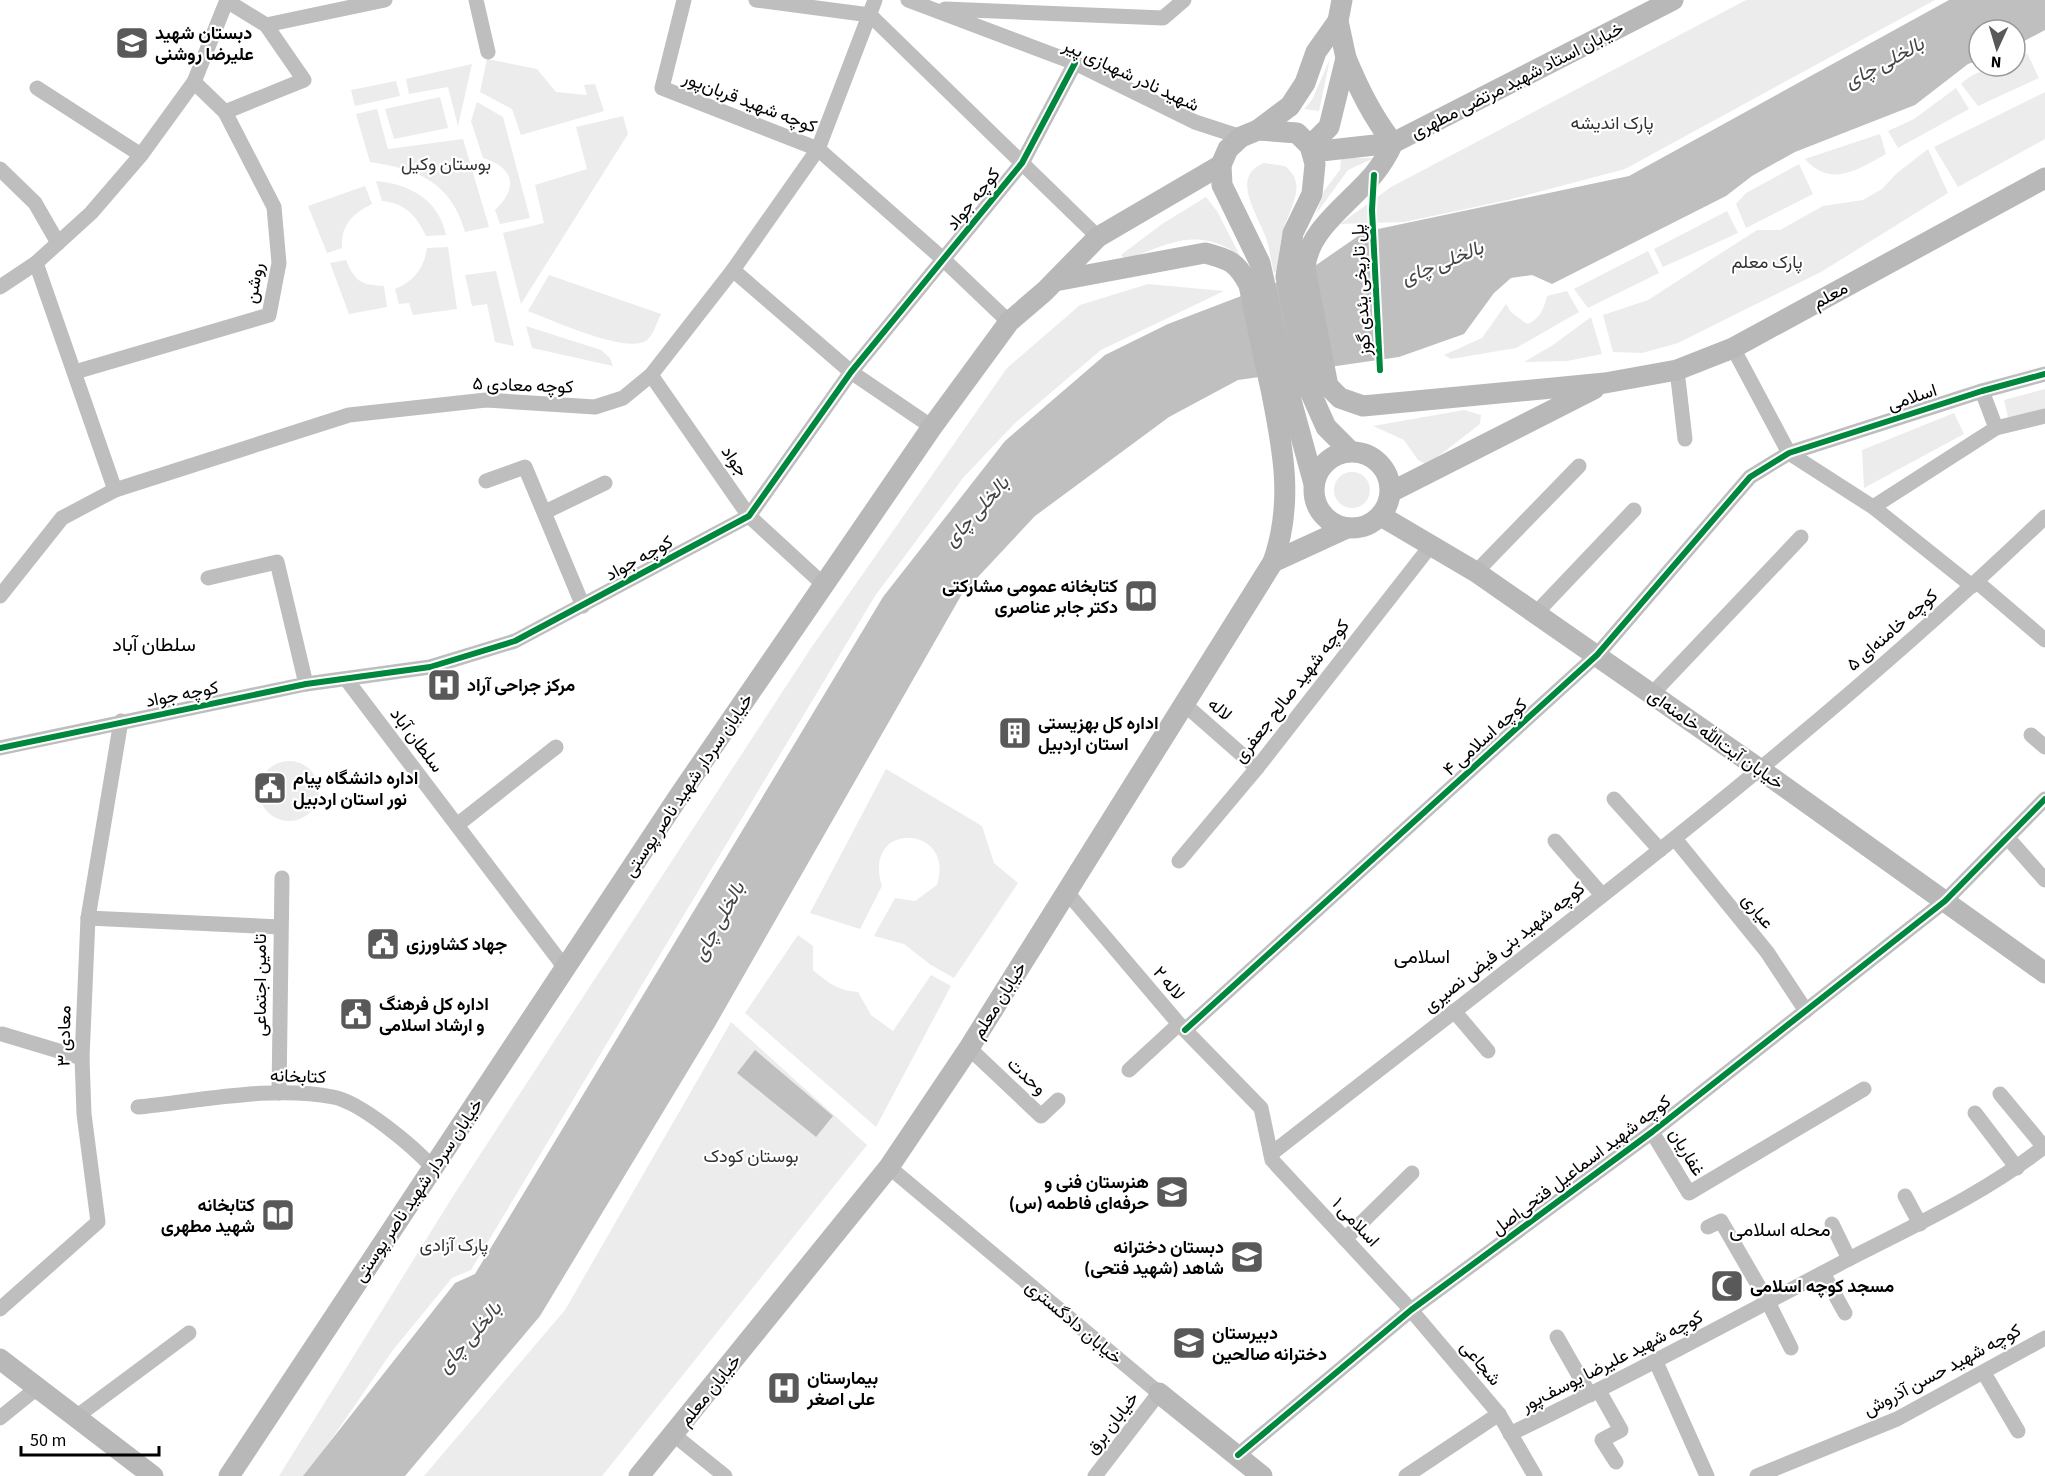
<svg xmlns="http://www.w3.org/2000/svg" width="2045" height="1476" font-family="'Source Sans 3',Vazirmatn,sans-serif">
<rect width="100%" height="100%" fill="#fff"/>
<g fill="#ececec">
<path d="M1746,0h189l-310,169 -117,31 -104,22 -64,2 51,-37z"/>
<path d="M2027,53l12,25 -61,28 -17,-22c14,-14 35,-18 54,-18v-7z"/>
<path d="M487,59l50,10 19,23 31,3 -3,-10 11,-1 9,27 -83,24 -9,-26 -32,-17z"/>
<path d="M1330,59l-11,52 -15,-2 8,-9z"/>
<path d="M472,64l-14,62 -10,-39 -39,7 -3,-15z"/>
<path d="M396,81l4,15 -45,10 -4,-16z"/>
<path d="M1956,88l13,21 -71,39 -10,-17 26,-12z"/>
<path d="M2045,92v47l-87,48 -24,-40z"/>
<path d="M440,97l8,31 -54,11 -9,-30z"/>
<path d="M477,102l26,15 27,101 -30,6 -5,-14c24,-22 19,-43 -12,-52l-12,-37z"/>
<path d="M377,109l11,40 75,-10 26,88 -24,5c-14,-50 -47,-63 -95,-70l-14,-48z"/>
<path d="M623,116l5,18 -107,170 -18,-71 41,-10 -9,-38 52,-16 -11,-42z"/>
<path d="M1880,134l6,20c-29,16 -55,34 -81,5z"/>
<path d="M1928,149l20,44 -127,79 -143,71 -36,10 -29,-1 -10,-37 45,-15 109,-70h23l43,-24 40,-6 19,-11 15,-16z"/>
<path d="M1341,158h33l-26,12 -32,44 8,-23 16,-21z"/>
<path d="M1264,163l21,3c25,20 2,44 -3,69 -3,12 -3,25 -5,37l-3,1c-3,-11 -4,-22 -7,-32 -7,-24 -39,-64 -3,-78z"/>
<path d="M1799,164l14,30 -67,34 -10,-24 10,-11z"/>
<path d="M376,181c34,3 63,19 70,54l-20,1c-9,-20 -21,-33 -44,-35z"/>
<path d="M365,186l7,18c-20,10 -31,21 -30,44l-15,5 -19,-47z"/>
<path d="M1206,197l11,14 23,45c-41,-30 -71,-13 -114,4l-5,-5 41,-31z"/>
<path d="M1727,211l11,22 -75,34 -9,-18z"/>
<path d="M448,247l9,62 -44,6 -4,-12 -10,1 -4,-15c19,-8 29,-20 32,-41z"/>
<path d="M1648,251l11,22 -71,35 -14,-19z"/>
<path d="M346,260c9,22 16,25 38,26l3,21 -38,7 -19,-51z"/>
<path d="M496,271l18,75 -19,-4 -8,-38 -15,2 -7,-31z"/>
<path d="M549,275l112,39c-4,7 -7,20 -13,25 -17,18 -98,-20 -120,-28z"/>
<path d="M1148,284l76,7 -123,59 -87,74 -51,54 -88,118 -404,674 -19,8 -59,72 -87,126h-27l176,-283 356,-545 196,-280 73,-63z"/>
<path d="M1567,291l12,21 -63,36 -65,11 -7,-4 38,-17 24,-34 5,8 16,12c12,-4 17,-15 20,-28z"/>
<path d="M1591,317l11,37 -35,7 -43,1 29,-17z"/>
<path d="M526,326l75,24 9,8 3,8 -81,-18z"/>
<path d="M2045,389v22l-36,10 -5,-21z"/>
<path d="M1464,410l17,5 -1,9 -53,41 -9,-5 -14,-20 -31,-14z"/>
<path d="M1954,413l10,21 -100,54 -2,-38z"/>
<circle cx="1352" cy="490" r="18"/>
<circle cx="289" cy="791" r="30"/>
<path d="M886,769l96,57 12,37 24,20 -64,95 -23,-13 -27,-21 -30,-8 21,-38 20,3 22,-16c20,-60 -76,-66 -55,1l-22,43 -50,-16z"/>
<path d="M798,935l15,11v24c15,13 26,21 45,22l13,23 22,16 38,-56 20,11 -75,141 -131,-114z"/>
<path d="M731,1022l136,123 -265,331h-178l141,-166z"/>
</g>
<g fill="#bfbfbf">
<path d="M1949,0h96v30l-30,16v-16h-36v30l-11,4 -53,41 -120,47 -43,24 -26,20 -174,88 -20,-9 -21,3 -17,15 -30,41 -65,23 -161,23 -69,37 -134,99 -73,78 -247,432 -175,290 -135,160h-102l152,-193 20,-9 408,-677 122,-156 100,-86 63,-31 141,-54 55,-38 265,-56z"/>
<path d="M755,1050l78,66 -17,21 -79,-64z"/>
</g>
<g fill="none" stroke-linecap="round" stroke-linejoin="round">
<g stroke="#bebebe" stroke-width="15">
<path d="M476,0l12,52"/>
<path d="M684,0l-22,88 156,61 126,111 65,62"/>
<path d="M756,0l114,15 228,222"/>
<path d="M908,0l167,63 120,59 46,15"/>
<path d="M945,9l218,9 21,-18"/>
<path d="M266,25l119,-25"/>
<path d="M37,88l104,67"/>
<path d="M225,112l79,-32 -38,-55 -39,-24"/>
<path d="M0,169l35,34 23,40"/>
<path d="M36,263l79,227"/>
<path d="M733,270l118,102 81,55"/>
<path d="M0,287l36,-24 55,-50 50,-58 53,-73 33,-82"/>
<path d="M1733,348l56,105 84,54 99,79"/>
<path d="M1677,370l8,69"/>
<path d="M75,372l194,-57 10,-52 -5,-56 -49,-95 -31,-30"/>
<path d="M651,375l98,141 75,69"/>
<path d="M1982,391l14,37"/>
<path d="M486,481l39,-14 58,139"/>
<path d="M1873,507l123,-79 49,-12"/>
<path d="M545,512l60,-29"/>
<path d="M1476,572l103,-106"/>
<path d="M208,578l69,-16 29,122"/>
<path d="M1977,582l68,58"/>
<path d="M0,596l62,-78 53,-28 234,-75 137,-15 109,7 28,-9 28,-23 82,-105 85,-121 57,-149"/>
<path d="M1536,613l98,-103"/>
<path d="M346,679l219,289"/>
<path d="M1652,694l149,-157"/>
<path d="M1183,703l74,65"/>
<path d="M2031,735l14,12"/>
<path d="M0,748l306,-64 124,-17 85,-26 234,-125 102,-144 171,-209 53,-100"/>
<path d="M1614,799l46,51"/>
<path d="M457,825l99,-78"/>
<path d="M2007,837l38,43"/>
<path d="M1676,840l91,112 39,59"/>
<path d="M1555,841l47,54"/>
<path d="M1179,861l78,-93 175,-224"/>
<path d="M1066,891l113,133 82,84 11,52 139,150 88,104 36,62"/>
<path d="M88,918l192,9"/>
<path d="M1454,1011l34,40"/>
<path d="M1185,1030l412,-375 153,-178 39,-24 193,-62 63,-17"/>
<path d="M2,1034l80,24"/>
<path d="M969,1048l72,68 17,-16"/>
<path d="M1129,1070l50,-46"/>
<path d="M279,1093l3,-215"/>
<path d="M2000,1094l44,53"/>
<path d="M138,1107c61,-6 135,-22 195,-10 28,5 81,50 100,71"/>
<path d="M1975,1113l42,55"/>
<path d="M1652,1132l37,61 175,-104"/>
<path d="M1271,1154c263,-206 532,-405 774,-637"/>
<path d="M889,1167l270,226 -64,83"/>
<path d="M1905,1196l15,28"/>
<path d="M1832,1224l17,35"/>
<path d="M1708,1227l13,-6 48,83 22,44"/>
<path d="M1345,1239l67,-66"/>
<path d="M1823,1273l22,40"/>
<path d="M0,1309l98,-87 -14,-108 -2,-56 6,-140 33,-197"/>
<path d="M1557,1337l33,58"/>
<path d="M1656,1362l51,114"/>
<path d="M1984,1373l34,58"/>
<path d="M1599,1391l22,39 -19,10 14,22"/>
<path d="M76,1417l113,-84"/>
<path d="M0,1418l37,-30"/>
<path d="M1510,1434c113,-55 224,-114 335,-173 68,-35 139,-67 200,-115"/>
<path d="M674,1435l51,41"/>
<path d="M1238,1455l173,-145 241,-178 293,-231 100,-102"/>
<path d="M1406,1476l93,-62"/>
<path d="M1757,1476l140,-57 148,-81"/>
</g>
<g stroke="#b8b8b8" stroke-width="21">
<path d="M1346,58c13,31 26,58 47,85"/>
<path d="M1258,130l32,-24 15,-23 11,-31 22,-31"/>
<path d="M1393,143c-5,11 -11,21 -19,31 -24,29 -67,56 -69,95l23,117 12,12 23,8 242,-23 72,-13 56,-22 312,-170"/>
<path d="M1310,146l19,-19 17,-69 -8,-37 4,-21"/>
<path d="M1312,152l81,-9 280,-143"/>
<path d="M1055,281l150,-28c24,6 32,9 44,32 7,35 14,70 22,104 12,60 23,114 2,173"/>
<circle cx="1352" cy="490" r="38"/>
<path d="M1314,484l-25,-91 -29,-130 -38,-78 -1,-20 7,-16 13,-12 17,-7 39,3 13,13 5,18 -3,30 -19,39 -7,44 23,112 17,38 24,24"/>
<path d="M1391,492l203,-103"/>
<path d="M1381,516l95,56 285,198 284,203"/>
<path d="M0,1359l153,117"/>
<path d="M1159,1393l103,83"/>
<path d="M229,1476l450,-680 253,-369 77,-105 36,-31 53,-54 123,-72"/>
<path d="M639,1476l250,-309 80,-119 304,-486 74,-34"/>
</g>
<defs>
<g id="cycleway">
<path d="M1374,175l-2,35 8,160"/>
<path d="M0,748l306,-64 124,-17 85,-26 234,-125 102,-144 171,-209 53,-100"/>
<path d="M1185,1030l412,-375 153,-178 39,-24 193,-62 63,-17"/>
<path d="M1238,1455l173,-145 241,-178 293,-231 100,-102"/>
</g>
</defs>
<use href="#cycleway" stroke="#fff" stroke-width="10"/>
<use href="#cycleway" stroke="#00873e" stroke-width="6"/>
</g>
<defs>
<symbol id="school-square" viewBox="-11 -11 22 22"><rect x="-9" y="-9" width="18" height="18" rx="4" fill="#595959" stroke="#fff"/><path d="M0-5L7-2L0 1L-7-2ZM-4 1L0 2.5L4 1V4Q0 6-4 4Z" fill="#fff"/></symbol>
<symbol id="library-square" viewBox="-11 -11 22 22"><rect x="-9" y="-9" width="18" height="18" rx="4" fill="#595959" stroke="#fff"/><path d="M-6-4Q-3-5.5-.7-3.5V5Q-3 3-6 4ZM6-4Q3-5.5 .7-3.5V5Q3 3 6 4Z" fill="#fff"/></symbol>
<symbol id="hospital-square" viewBox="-11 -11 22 22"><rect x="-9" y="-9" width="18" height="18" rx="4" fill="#595959" stroke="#fff"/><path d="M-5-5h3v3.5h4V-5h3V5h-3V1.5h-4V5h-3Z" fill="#fff"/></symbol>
<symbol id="building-square" viewBox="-11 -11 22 22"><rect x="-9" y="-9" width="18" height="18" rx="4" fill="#595959" stroke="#fff"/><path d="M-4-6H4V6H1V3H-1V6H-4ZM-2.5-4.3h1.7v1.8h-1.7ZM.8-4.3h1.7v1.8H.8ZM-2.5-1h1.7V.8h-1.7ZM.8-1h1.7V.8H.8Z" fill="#fff"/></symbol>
<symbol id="civic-square" viewBox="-11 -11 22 22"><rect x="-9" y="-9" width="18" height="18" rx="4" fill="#595959" stroke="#fff"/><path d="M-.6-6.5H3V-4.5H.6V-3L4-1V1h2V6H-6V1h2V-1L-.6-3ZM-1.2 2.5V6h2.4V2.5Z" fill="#fff"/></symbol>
<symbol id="mosque-square" viewBox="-11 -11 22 22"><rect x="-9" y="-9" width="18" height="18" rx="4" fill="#595959" stroke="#fff"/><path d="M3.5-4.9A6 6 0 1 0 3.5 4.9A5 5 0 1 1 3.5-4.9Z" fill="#fff"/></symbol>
</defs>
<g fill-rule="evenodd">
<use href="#school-square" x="113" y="24" width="38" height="38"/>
<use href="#library-square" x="1122" y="577" width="38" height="38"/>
<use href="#hospital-square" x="425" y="666" width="38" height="38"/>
<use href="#building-square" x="996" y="714" width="38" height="38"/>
<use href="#civic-square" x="251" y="769" width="38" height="38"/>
<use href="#civic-square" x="364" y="925" width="38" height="38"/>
<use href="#civic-square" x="337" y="995" width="38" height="38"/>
<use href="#school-square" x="1153" y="1173" width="38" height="38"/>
<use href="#library-square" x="259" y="1196" width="38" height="38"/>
<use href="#school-square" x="1228" y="1238" width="38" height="38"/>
<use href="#mosque-square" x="1708" y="1267" width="38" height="38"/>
<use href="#school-square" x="1170" y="1324" width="38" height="38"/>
<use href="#hospital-square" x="765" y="1369" width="38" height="38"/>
</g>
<g text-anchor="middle" stroke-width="4.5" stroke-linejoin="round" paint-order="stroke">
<g font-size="18" font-weight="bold" fill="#000" stroke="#fff" text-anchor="start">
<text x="155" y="39">دبستان شهید<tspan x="155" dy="21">علیرضا روشنی</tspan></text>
<text x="1118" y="592" text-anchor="end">کتابخانه عمومی مشارکتی<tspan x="1118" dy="21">دکتر جابر عناصری</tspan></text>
<text x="467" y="691">مرکز جراحی آراد</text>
<text x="1038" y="729">اداره کل بهزیستی<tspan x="1038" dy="21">استان اردبیل</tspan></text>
<text x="293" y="784">اداره دانشگاه پیام<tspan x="293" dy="21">نور استان اردبیل</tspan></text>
<text x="406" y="950">جهاد کشاورزی</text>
<text x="379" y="1010">اداره کل فرهنگ<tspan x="379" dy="21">و ارشاد اسلامی</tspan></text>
<text x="1149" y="1188" text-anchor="end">هنرستان فنی و<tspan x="1149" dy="21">حرفه‌ای فاطمه (س)</tspan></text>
<text x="255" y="1211" text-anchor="end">کتابخانه<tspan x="255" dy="21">شهید مطهری</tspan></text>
<text x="1224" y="1253" text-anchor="end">دبستان دخترانه<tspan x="1224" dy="21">شاهد (شهید فتحی)</tspan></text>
<text x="1750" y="1292">مسجد کوچه اسلامی</text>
<text x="1212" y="1339">دبیرستان<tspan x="1212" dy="21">دخترانه صالحین</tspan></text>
<text x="807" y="1384">بیمارستان<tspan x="807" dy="21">علی اصغر</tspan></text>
</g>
<g font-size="18" fill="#000" stroke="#fff">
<text transform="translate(1131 75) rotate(25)" y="6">شهید نادر شهبازی پیر</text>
<text transform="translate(1517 80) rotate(-27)" y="6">خیابان استاد شهید مرتضی مطهری</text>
<text transform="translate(750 102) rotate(21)" y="6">کوچه شهید قربان‌پور</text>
<text transform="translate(973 199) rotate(-51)" y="6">کوچه جواد</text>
<text transform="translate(254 283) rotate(-80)" y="6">روشن</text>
<text transform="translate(1361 290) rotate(-93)" y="6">پل تاریخی یئدی گوز</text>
<text transform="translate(1830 295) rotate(-29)" y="6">معلم</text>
<text transform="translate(523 385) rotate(2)" y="6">کوچه معادی ۵</text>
<text transform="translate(1912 397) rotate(-18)" y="6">اسلامی</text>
<text transform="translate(735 461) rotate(55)" y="6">جواد</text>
<text transform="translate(639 558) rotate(-29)" y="6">کوچه جواد</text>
<text transform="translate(1892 630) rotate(-41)" y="6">کوچه خامنه‌ای ۵</text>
<text transform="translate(1291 691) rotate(-52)" y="6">کوچه شهید صالح جعفری</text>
<text transform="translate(182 694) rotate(-11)" y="6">کوچه جواد</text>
<text transform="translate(1220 709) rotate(41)" y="6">لاله</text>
<text transform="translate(1485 737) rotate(-42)" y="6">کوچه اسلامی ۴</text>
<text transform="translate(1716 739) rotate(35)" y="6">خیابان آیت‌الله خامنه‌ای</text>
<text transform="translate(417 740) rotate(53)" y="6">سلطان آباد</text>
<text transform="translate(688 785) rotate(-56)" y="6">خیابان سردار شهید ناصر پوستی</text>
<text transform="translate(1758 911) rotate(51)" y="6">عیاری</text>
<text transform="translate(1504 947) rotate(-38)" y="6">کوچه شهید بنی فیض نصیری</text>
<text transform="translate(1169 983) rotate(50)" y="6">لاله ۲</text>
<text transform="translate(260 985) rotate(-90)" y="6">تامین اجتماعی</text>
<text transform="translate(999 1000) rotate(-58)" y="6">خیابان معلم</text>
<text transform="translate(64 1036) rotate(-89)" y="6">معادی ۳</text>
<text transform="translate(298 1076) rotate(2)" y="6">کتابخانه</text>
<text transform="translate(1027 1076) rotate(43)" y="6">وحدت</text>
<text transform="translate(1687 1152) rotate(59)" y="6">غفاریان</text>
<text transform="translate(1581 1165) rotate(-37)" y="6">کوچه شهید اسماعیل فتحی‌اصل</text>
<text transform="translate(418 1190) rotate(-56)" y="6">خیابان سردار شهید ناصر پوستی</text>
<text transform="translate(1356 1222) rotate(47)" y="6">اسلامی ۱</text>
<text transform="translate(1074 1322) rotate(40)" y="6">خیابان دادگستری</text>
<text transform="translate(1612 1361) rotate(-27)" y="6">کوچه شهید علیرضا یوسف‌پور</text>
<text transform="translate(1481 1363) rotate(50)" y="6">شجاعی</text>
<text transform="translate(1942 1370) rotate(-28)" y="6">کوچه شهید حسن آذروش</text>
<text transform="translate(710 1390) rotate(-51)" y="6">خیابان معلم</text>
<text transform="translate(1112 1423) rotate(-52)" y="6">خیابان برق</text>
</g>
<g font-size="18" fill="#333" stroke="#fff">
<text x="1612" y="129">پارک اندیشه</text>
<text x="446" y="170">بوستان وکیل</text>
<text x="1767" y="268">پارک معلم</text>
<text x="751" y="1162">بوستان کودک</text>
<text x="454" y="1251">پارک آزادی</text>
</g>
<g font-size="20" font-style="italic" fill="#444" stroke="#fff">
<text transform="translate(1884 62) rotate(-28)" y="7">بالخلی چای</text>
<text transform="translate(1442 262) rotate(-22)" y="7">بالخلی چای</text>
<text transform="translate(976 511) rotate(-48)" y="7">بالخلی چای</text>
<text transform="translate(718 921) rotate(-61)" y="7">بالخلی چای</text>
<text transform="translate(469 1337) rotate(-49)" y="7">بالخلی چای</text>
</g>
<g font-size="20" fill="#000" stroke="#fff">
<text x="154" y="651">سلطان آباد</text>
<text x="1422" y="963">اسلامی</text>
<text x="1780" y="1236">محله اسلامی</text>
</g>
</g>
<g transform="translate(1997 48) rotate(184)"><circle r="28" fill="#ffffff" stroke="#999999" stroke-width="1.5"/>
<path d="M0-4.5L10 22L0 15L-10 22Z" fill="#595959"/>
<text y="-9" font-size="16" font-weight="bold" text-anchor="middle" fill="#000000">N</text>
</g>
<path d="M21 1446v9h138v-9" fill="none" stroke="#000000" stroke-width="3"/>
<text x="30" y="1446" font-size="18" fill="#000000" stroke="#ffffff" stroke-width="4.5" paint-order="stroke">50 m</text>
</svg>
